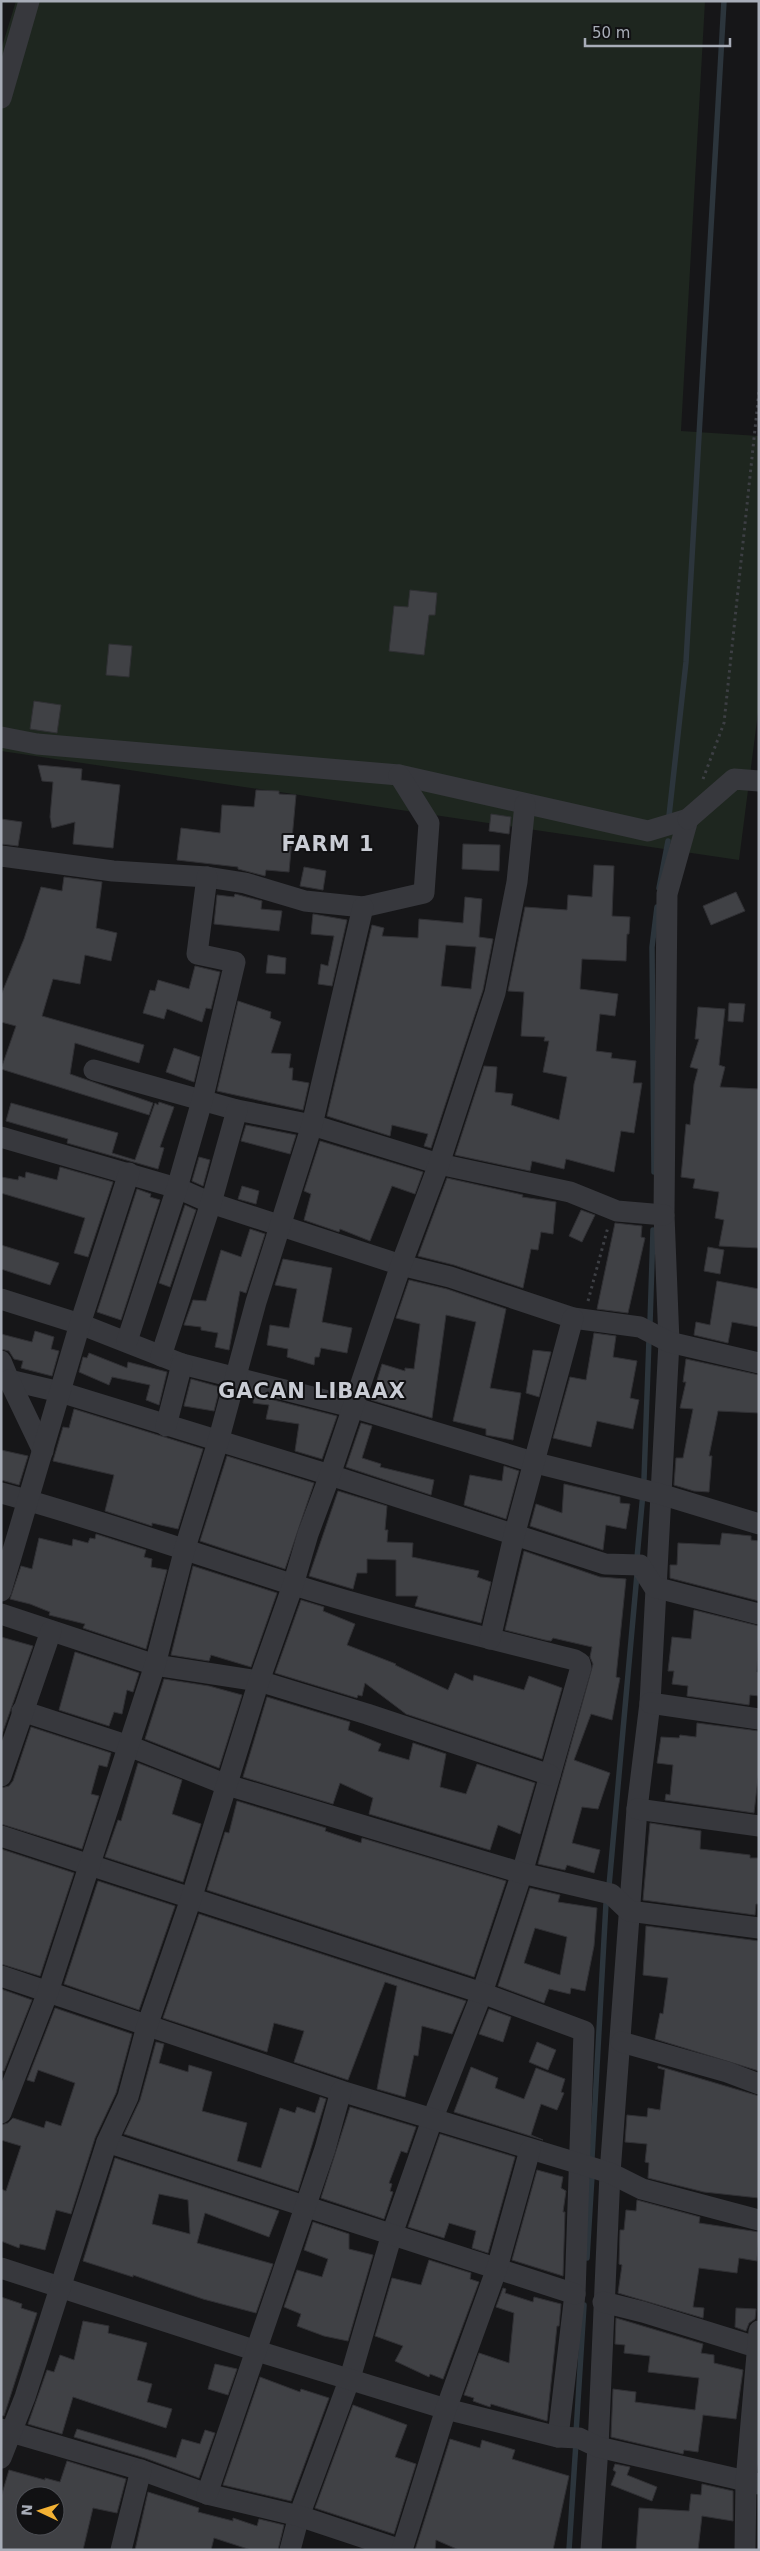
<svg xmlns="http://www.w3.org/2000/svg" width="760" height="2551" font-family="'DejaVu Sans',sans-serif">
<rect width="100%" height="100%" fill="#161618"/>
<path fill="#1e261f" d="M16,1h689l-24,430 78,5v269l-20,155 -738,-109v-701z"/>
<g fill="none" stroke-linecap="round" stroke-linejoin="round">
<g stroke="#2c353c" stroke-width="5.5">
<path d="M669,816l17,-154 38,-661"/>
<path d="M659,888l9,-47"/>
<path d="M654,1172l-2,-225 5,-40"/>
<path d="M650,1323l3,-93"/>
<path d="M644,1479l5,-140"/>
<path d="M637,1558l6,-65"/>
<path d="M609,1886l28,-312"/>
<path d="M592,2158l14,-255"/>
<path d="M587,2258l5,-82"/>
<path d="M576,2433l8,-128"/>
<path d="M569,2550l7,-108"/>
</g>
</g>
<g fill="#404145" stroke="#303034" fill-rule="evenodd">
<path d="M410,590l27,3 -2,22h-6l-5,40 -35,-4 5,-45 14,1z"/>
<path d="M109,644l23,2 -3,31 -23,-2z"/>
<path d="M34,701l27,4 -4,28 -27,-4z"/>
<path d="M38,765l44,4 -1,11 39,5 -7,63 -40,-4 2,-22 -23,6 -2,-11 3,-35 -11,-1z"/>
<path d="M256,790l23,1v3l17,1 -7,77 -23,-2 -1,6 -27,-7v-2l-61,-7 4,-32 39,5 2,-28 32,2z"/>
<path d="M491,814l20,3 -2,17 -20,-3z"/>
<path d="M1,819l21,3 -4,24 -17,-2z"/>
<path d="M463,844l37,1 -1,26 -37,-2z"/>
<path d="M594,865l20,1 -2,50 18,1 -1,17h-2l-1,27 -44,-2 -2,30 38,5 -3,22 -15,-2 -4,37 16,2 -1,5 25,3 -3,22h9l-8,50 -13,-2 -7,41 -48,-13 -2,10 -32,-8 -2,10 -75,-16 29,-89 13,1 -2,25 18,2 -2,11 48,15 8,-43 -24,-5 6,-31h-5l1,-4 -24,-1 3,-44 -16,-1 17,-84 42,3 1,-15 24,2z"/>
<path d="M304,867l22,4 -3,19 -23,-4z"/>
<path d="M64,877l38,5 -6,46 21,5 -6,28 -26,-6 -5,29 -27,-5 -11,37 102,29 -5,18 -64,-20 -5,31 83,29 -4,12 -148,-46 15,-43 -15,-4v-27l23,-56 17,-52 21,4z"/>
<path d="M736,892l9,19 -34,14 -8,-19z"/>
<path d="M235,894l27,7 -1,8 21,2 -3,20 -65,-7 3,-29 17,2z"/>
<path d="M465,897l17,2 -3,38 14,2 -10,51 -52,158 -7,-2 4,-12 -36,-9 -2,11 -63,-20 45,-191 12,3 -2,8 36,2 1,-19 44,4zM446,945l30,2 -5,42 -30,-3z"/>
<path d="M313,914l34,6 -15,66 -14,-2 3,-20 7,2 6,-30 -23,-2z"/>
<path d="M268,955l18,3 -1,16 -19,-1z"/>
<path d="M195,966l25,6 -9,37 -5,-1 -4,14 -35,-13 -3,10 -21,-6 7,-23 5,1 3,-11 31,9z"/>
<path d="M238,1001l33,11 -1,6 11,4 -10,31 20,1 -2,14h4l-1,12 17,3 -6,27 -86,-19z"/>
<path d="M729,1003l16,1 -2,18 -15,-1z"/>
<path d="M698,1007l27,2 -6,56 6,2 -5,20 39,2v159l-40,-2 5,-26 -9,-2 4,-26 -26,-4 2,-9 -14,-2 5,-53 4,1 4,-41 4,-15 -8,-2 9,-28h-4z"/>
<path d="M174,1048l26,9 -6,25 -28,-10z"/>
<path d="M159,1102l15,5 -14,40 4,1 -6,21 -91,-26 1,-4 -62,-18 5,-18 107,30 -6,20 23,7 20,-57 3,2z"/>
<path d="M246,1125l50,10 -6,19 -49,-13z"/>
<path d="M320,1141l103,31 -8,22 -23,-8 -22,55 -30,-12 -1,3 -35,-12 7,-26 -7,-3z"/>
<path d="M199,1157l11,3 -7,26 -11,-5z"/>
<path d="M60,1167l53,15 -25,75 -14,-4 11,-35 -84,-25v-16l17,3 1,-4 6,2 1,-6 31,8z"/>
<path d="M447,1178l76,17 -1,2 34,5 -3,32 -12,-2 -3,18 -7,-1 -8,39 -69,-23 -36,-9z"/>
<path d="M242,1186l17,5 -3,13 -18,-5z"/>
<path d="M137,1189l14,5 -1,3 10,3 -39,120 -24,-8z"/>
<path d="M185,1205l11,5 -26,77 -11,-4z"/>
<path d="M581,1210l14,5 -13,27 -13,-6z"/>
<path d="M615,1223l27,3 -1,11 4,1 -17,75 -31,-4z"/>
<path d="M250,1229l15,5 -19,59 -6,-2 -11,59 -14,-3 3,-14 -17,-3v-3l-17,-2 9,-25 13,1 15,-51 20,7z"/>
<path d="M1,1245l58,18 -9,22 -49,-16z"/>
<path d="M708,1247l16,3 -4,24 -16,-3z"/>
<path d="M283,1259l49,9 -10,54 30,6 -5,25 -26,-5 -2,9h-4l-1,8 -27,-8 1,-8 -21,-4 3,-20 19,3 8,-39 -22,-4z"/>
<path d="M409,1280l38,9 59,20 -16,79 31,5 -8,47 -27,-5v-6l-33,-8 23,-99 -30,-7 -14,103 -61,-18 11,-36 23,7v-3l9,1 6,-45 -24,-6z"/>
<path d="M717,1281l42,8v38l-27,-5 -4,21 -34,-8 2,-13 14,3z"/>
<path d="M35,1331l19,6 -3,12 8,2 -7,25 -31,-8 2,-7 -9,-2 -5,-8 -8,-2v-15l31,8z"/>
<path d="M594,1333l22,3 -3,21 24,4 -7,37 9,2 -6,29 -36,-8 -6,26 -38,-9 17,-61 16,3z"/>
<path d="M533,1350l18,2 -12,45 -13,-4z"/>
<path d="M89,1353l38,15 1,-6 39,10 -8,33 -13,-5 4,-15 -38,-8 -3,8 -30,-13 4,-15 4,1z"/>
<path d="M686,1359l73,16v38l-41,-2 -9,45h3l-3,36 -15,-1 -20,-6 2,-27h7l10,-49 -13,-1 6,-26h-3z"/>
<path d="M191,1379l29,8 -6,24 -30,-5z"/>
<path d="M254,1395l83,21 -15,43 -27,-8 4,-27 -33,-5 3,-14 -16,-2z"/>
<path d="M74,1409l129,40 -25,80 -26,-6v3l-47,-15 9,-36 -61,-14 10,-34 6,1z"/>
<path d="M361,1423l11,3 -10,32 19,6 -1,3 54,13 -3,15 -85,-28z"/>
<path d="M1,1450l27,6 -9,29 -18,-5z"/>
<path d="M227,1456l87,27 -29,86 -85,-28z"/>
<path d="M504,1466l15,5 -13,48 -42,-14 6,-30 32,6z"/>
<path d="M564,1484l56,13v6l10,1 -4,25 -20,-4 -3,25 -73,-24 6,-22 26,9z"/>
<path d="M338,1491l49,15 -2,24h3l-1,12 26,1 -1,14 67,14 -2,6 14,5 -10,41 -66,-17 3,-10h-22v-36l-29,-1v14h-10l-4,16 -44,-13z"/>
<path d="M722,1533l29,3v4l8,1v60l-89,-23v-13h7l1,-22 42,2z"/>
<path d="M96,1534l50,16 -2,7 8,2 -1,8 16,3 -21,79 -63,-21 2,-4 -36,-9 1,-3 -20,-8 -20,-5 11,-33 11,3 7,-31 33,8 1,-7 15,4 2,-5 5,1z"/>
<path d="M524,1551l76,26 26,2 -10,98 4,1 -8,42 -21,-6 -17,46 36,13 -12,36 -16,-2 -10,36 28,7 -6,23 -27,-8 -2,5 -27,-6 55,-200 -3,-7 2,-10 -39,-9 -2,3 -6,-1 -40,-10z"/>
<path d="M193,1566l84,27 -26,74 -40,-12 -2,6 -38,-6z"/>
<path d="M301,1600l23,7 -1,4 32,13 -8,21 49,19 -1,1 53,25 7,-17 18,8 1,-6 50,15 5,-14 33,12 -20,71 -136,-45 -41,-31 -3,13 -4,-1 -1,3 -82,-25z"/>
<path d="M694,1610l65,16 -2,46h2v24l-9,-1 -1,10 -62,-9 1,-10 -16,-2 2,-13h-6l4,-34 19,2z"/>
<path d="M1,1637l32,9 -32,91z"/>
<path d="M75,1652l64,21 -6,19 -6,-2 -5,24 -8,-2 -5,14 -50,-16z"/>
<path d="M164,1679l45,7 33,9 -23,73 -74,-29z"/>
<path d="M267,1697l83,25 -2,8 33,14 -3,7 31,9 4,-17 33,11 -6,33 26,7 11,-30 58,19 -15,51 -22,-9 -8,25 -121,-36 4,-16 -33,-15 -7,21 -90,-27z"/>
<path d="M697,1723l62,8v39l-5,43 -89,-13 1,-6 4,1 3,-30 -16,-2 4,-26 18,1 1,-3 16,2z"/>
<path d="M31,1727l80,26 -4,14 -8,-2 -8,29 8,2 -17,53 -81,-25v-36l8,-2 4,-5z"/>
<path d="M138,1763l44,17 -10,34 29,10 -18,58 -78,-25 13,-37 3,1z"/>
<path d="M237,1801l89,27 -1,3 36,12 1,-5 144,43 -32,96 -267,-87 18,-58 4,1z"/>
<path d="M650,1823l51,8 -1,18 50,6v3h9v46h-3l-1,11 -112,-15z"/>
<path d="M1,1849l73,24 -34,103 -39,-12z"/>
<path d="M98,1881l77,25 -36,104 -75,-26z"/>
<path d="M530,1888l30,7 -2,7 39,6 -3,38 -9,45 -14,-3 -1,6 -21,-5 -5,14 -46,-17zM535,1928l32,9 -7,38 -36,-12z"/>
<path d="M199,1914l267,87 -14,33 -30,-8 -4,30 -4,-1 -9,42 -28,-8 20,-103 -12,-4 -37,98 -54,-18 10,-31 -30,-8 -7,29 -104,-34z"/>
<path d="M646,1926l113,15v130l-104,-32 5,-26 3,1 5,-36 -25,-3z"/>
<path d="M1,1989l31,11 -28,71 -3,-1z"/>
<path d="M55,2008l77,26 -16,59 -21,45 -24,76 -15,-4 -11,40 -25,-6 -1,4 -18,-7v-52l5,2 15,-45 -20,-6v-15l7,-2 5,-5 31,10 2,-7 15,5 14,-43 -37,-13 -4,12 -7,-2z"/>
<path d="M489,2009l22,8 -8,25 -24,-8z"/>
<path d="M156,2042l8,2 -5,19 29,9 1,-7 23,7 -10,39 45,12 -10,38 24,7 19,-60 15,5 2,-6 18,6 5,-16 6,2 -28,92 -174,-57 16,-34z"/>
<path d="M537,2042l19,8 -8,20 -19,-8z"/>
<path d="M658,2066l101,30v102l-55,-6 -56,-14 1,-15 -4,-1 2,-18 -22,-2 2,-27 20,2 1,-9 12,2 5,-40 -7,-2z"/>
<path d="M471,2067l27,11 -3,10 29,11 12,-31 29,11 -4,13 3,1 -7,17 -16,-6 -10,31 12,5 -89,-28z"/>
<path d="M350,2107l66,20 -9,26 -6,-2 -12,32 3,1 -2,7 3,1 -9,27 -63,-21z"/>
<path d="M440,2134l75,23 -27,96 -16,-5 4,-17 -27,-8 -5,15 -36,-11z"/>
<path d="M115,2158l164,53 -10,26 -64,-24 -8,30 76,21 -17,49 -53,-14 -70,-24v2l-50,-16zM159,2194l29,6 2,34 -38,-10z"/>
<path d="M537,2170l26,7 -2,11 5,3 -3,21h2l-2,64 -51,-16z"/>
<path d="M637,2200l63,17 -1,6 60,9 -2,29 -18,-3 -2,15 -38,-5 -6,39 11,1 -1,10 -85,-25 4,-28 -3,-1 1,-34h4l2,-20 10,1z"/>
<path d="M313,2222l36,12v15l24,6 -25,86 -24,-5 -27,-10 4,-12 -17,-7 13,-37 25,7 6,-18 -24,-9z"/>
<path d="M429,2260l42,13 -1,6 9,3 -36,97 -13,-5 -1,3 -34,-16 8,-15 -28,-10 17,-58 29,7z"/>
<path d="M503,2288l3,1 -1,4 28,9 1,-5 27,7 -2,22h-2l-10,95 -56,-17 -1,3 -17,-6 1,-3 -10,-3 15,-42 30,10 5,-50 -18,-6z"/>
<path d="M1,2297l21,7 -1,4 16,5 -33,103 -3,-1z"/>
<path d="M736,2308l20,1 -1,10 -6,4 -3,8 -11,-4z"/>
<path d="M616,2318l87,26 -2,9 13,2v8l29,7 -7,49 -33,-4 -5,37 -14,-2 -1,4 -72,-17 2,-48 23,3 -1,10 60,8 4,-32 -51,-6 2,-16 -26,-3 1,-8 -10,-1z"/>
<path d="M83,2321l26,5 -1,7 39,10 -10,37 15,4 -5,18 25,7 -6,19 -93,-31 -11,37 -34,-10 19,-54 7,2 6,-17 14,5z"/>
<path d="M215,2364l22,5 -9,26 -20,-6z"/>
<path d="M260,2377l40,15 1,-3 28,9 -38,103 -68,-16z"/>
<path d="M353,2405l54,20 -12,32 21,7 -22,70 -79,-26z"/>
<path d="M77,2429l99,29 6,-19 18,5 5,-14 10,3 -16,45 -54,-20 -71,-21z"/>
<path d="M450,2439l30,9 2,-8 33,10 -3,9 57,17 -16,74h-94l-23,-10 -1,10h-20z"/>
<path d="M67,2461l59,18 -9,34 -24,-5 -10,42h-82v-53l8,-27 36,10v-2l15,4zM25,2496h34l-4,17v13h-30z"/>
<path d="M615,2464l15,3 -3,8 30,12 -5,14 -41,-16 5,-13 -3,-2z"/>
<path d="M702,2484l31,7v30l-31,-5 -4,34h-62l3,-42 50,3 2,-17 10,1z"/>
<path d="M148,2492l51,16 -1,4 35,9v-3l24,8 2,-7 25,6 -6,25h-27l-37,-12 -3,12h-76z"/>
</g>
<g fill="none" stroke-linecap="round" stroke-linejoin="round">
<g stroke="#3d3f44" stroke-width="3" stroke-dasharray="2.5 4" stroke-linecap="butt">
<path d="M703,779l21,-56 35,-332"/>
<path d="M588,1301l20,-74"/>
</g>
<g stroke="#37383d" stroke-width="21">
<path d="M1,98l28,-97"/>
<path d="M1,737l36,7 362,31 249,56 40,-12 -21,75 -3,321 5,127 -19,361 -13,106 -27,364 -12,274 -7,103"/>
<path d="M688,819l46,-40 25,2"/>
<path d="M1,856l112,15 94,6 38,6 60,18 58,6 61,-14 5,-70 -30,-48"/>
<path d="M94,1070l143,40 75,15 127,39 131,28 47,19 47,4"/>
<path d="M1,1137l176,51 34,15 190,62 49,12 123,41 67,9 29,15 90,21"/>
<path d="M1,1299l79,25 102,40 170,43 184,56 124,31 99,30"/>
<path d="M127,1341l50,-153 25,-87 33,-139 -38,-8 10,-77"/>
<path d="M161,1356l50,-153 26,-93"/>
<path d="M1,1361l8,19 51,12 270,83 275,89 35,1 14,22 105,27"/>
<path d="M9,1380l34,71"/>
<path d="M166,1426l16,-62"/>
<path d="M1,1493c99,27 195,61 293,92 92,29 187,51 281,75l5,3 1,4 -59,206 -40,120 -50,127 -40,114 -42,144 -51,138 -9,34"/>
<path d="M1,1591l79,-267 49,-151"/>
<path d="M1,1614l154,51 104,16 108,33 183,61"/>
<path d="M490,1639l24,-103 59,-218"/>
<path d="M650,1703l109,16"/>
<path d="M22,1711l107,35 98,39 295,88 89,21 18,17 130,17"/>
<path d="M1,1776l50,-145"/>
<path d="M637,1809l122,17"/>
<path d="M1,1836l481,157 102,38 -9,263 -17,143"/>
<path d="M1,1976l340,115 269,82 32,16 117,31"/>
<path d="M621,2042l106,30 32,12"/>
<path d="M1,2113l47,-121 107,-327 30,-117 33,-106 38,-140 56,-177 51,-218"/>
<path d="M107,2142l468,152"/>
<path d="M1,2268l256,83 189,58 112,28 21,1 19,9 161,37"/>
<path d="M603,2302l40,10 116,36"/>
<path d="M1,2429l140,41 66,24 92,22 102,34"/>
<path d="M1,2458l24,-61 82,-255 21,-45 19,-71 45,-130 67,-215 34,-96 15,-51 22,-59 71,-210 38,-101 56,-171 22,-111 8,-78"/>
<path d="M207,2494l118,-345 16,-58"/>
<path d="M121,2550l20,-80"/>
<path d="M402,2550l44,-141 51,-141 33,-118"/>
<path d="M745,2550l1,-69 13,-150"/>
</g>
</g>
<g text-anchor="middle" stroke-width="4" stroke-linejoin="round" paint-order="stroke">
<g font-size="21" font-weight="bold" letter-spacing="1" fill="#c9ccd4" stroke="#111113">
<text x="328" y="851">FARM 1</text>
<text x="312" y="1398">GACAN LIBAAX</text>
</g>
</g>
<rect width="760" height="2551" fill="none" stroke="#a8adb8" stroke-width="5"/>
<g transform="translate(40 2511) rotate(274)"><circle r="24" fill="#111113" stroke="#4d4f55"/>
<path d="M0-4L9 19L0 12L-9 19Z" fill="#f2b134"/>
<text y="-8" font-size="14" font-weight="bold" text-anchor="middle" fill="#a8adb8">N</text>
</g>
<path d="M585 38v8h145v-8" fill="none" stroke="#a8adb8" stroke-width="2.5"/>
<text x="592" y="38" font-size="15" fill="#a8adb8" stroke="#111113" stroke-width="4" paint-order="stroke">50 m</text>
</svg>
